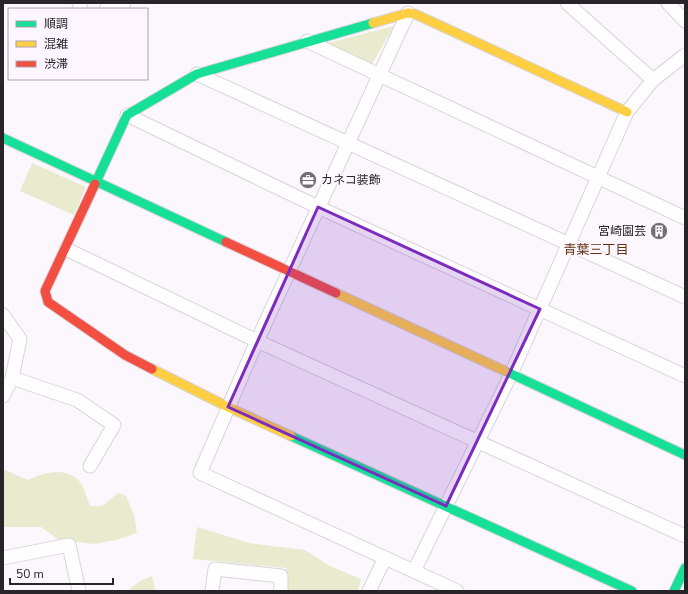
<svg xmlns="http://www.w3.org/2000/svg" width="688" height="594" font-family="'Nunito Sans','Noto Sans JP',sans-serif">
<rect width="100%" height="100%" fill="#fcf7fd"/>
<g fill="#e9ebcf">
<path d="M394,26l-23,40 -43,-23z"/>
<path d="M32,163l54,24 -12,28 -54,-24z"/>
<path d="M3,469l25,11c15,-8 40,-14 52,2 5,7 7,17 10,24h12l16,-13 8,3 8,19 3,18 -20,7 -23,4 -35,-4 -18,-13h-38z"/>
<path d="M197,527l52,16 56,7 25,16 31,13 -3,12h-72v-23l-93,-9z"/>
<path d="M152,576l4,15h-29l13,-10z"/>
</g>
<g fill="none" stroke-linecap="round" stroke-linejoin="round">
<defs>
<g id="street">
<path d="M79,3l2,6"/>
<path d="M567,3l86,77"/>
<path d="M668,3l17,18"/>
<path d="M106,9l18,-6"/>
<path d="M408,13l-151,328 -57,132 257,118"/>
<path d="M307,41l378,177"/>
<path d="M197,74l488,223"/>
<path d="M127,115l191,92 367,169"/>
<path d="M66,249l191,92 428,195"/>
<path d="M3,315l17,24 -8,39 -9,18"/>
<path d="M12,378l65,22 37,25 -24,41"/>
<path d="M3,558l66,-13 10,46"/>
<path d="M414,571l97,-197 116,-262 26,-32 32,-25"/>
<path d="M212,591l3,-22 66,7v15"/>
<path d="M369,591l16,-33"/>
</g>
<g id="fast">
<path d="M3,138l223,104"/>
<path d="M95,184l32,-69 70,-41 176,-51"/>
<path d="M505,371l180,84"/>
<path d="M291,436l341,155"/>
<path d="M674,591l11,-23"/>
</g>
<g id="slow">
<path d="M373,23l35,-10 7,1 212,98"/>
<path d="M336,293l169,78"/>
<path d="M152,369l76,38 63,29"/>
</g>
<g id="jam">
<path d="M95,184l-50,107 3,11 77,53 27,14"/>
<path d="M226,242l110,51"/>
</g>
</defs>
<use href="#street" stroke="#d8d4d9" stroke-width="15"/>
<use href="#fast" stroke="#d8d4d9" stroke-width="11"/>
<use href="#slow" stroke="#d8d4d9" stroke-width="11"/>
<use href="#jam" stroke="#d8d4d9" stroke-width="11"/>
<use href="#street" stroke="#fffeff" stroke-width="13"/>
<use href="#fast" stroke="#16e098" stroke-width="9"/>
<use href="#slow" stroke="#ffcf43" stroke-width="9"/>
<use href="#jam" stroke="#f24e42" stroke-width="9"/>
</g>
<path fill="#7b2cbf" fill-opacity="0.2" stroke="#7b2cbf" stroke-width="3" stroke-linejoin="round" d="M318,207l222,102 -94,197 -218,-99z"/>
<defs>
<symbol id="office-disc" viewBox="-11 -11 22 22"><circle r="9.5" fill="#736e74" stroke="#fdf5ff"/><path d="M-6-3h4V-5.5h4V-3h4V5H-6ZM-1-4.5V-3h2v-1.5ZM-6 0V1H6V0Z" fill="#fff"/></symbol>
<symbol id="building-disc" viewBox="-11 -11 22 22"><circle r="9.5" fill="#736e74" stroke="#fdf5ff"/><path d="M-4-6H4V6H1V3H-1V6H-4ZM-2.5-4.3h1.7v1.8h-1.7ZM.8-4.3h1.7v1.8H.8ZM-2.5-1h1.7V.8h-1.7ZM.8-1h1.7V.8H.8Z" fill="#fff"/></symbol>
</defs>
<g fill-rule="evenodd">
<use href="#office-disc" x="298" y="170" width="20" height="20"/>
<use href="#building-disc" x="649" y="221" width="20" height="20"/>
</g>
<g text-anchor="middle" stroke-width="3.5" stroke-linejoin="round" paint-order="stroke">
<g font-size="12" fill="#29242a" stroke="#fdf5ff" text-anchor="start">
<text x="321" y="184">カネコ装飾</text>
<text x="646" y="235" text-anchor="end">宮崎園芸</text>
</g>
<g font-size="13" fill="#60330f" stroke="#fdf5ff">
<text x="596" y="254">青葉三丁目</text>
</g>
</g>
<rect width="688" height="594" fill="none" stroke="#29242a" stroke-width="8"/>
<rect x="8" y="8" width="140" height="72" fill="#fdf5ff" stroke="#a8a1aa"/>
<rect x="16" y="21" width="20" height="6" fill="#16e098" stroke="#a8a1aa"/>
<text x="44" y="28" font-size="12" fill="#29242a">順調</text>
<rect x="16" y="41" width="20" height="6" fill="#ffcf43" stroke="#a8a1aa"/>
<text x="44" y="48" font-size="12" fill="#29242a">混雑</text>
<rect x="16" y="61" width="20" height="6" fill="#f24e42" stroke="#a8a1aa"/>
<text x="44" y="68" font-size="12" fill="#29242a">渋滞</text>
<path d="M10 578v6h103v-6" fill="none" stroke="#29242a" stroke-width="2"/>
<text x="16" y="578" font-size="12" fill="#29242a" stroke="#fdf5ff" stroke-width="3" paint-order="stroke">50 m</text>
</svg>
